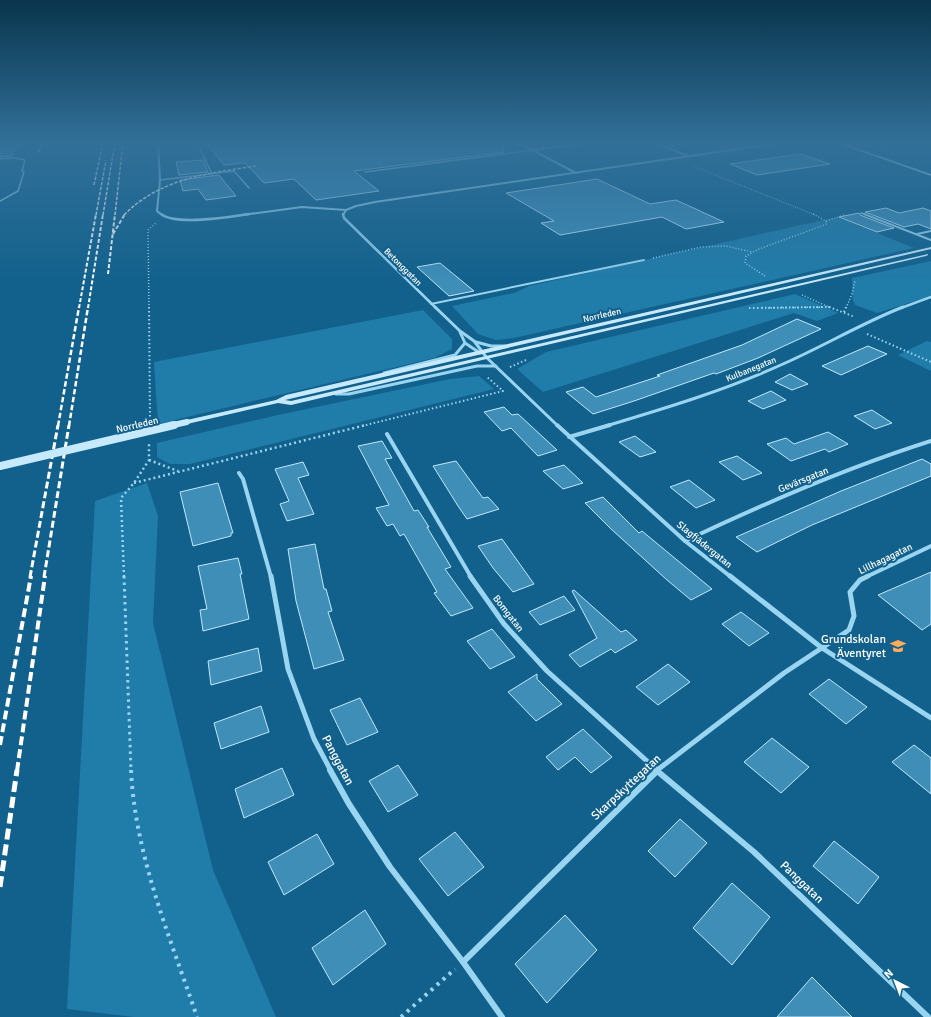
<svg xmlns="http://www.w3.org/2000/svg" width="931" height="1017" font-family="Signika,sans-serif">
<rect width="100%" height="100%" fill="#11618c"/>
<g fill="#207ca9">
<path d="M837,217l77,31 -400,90 -18,2 -18,-6 -26,-28 62,-13 15,-7z"/>
<path d="M931,261v35l-54,17 -22,-8 -2,-5 -1,-22z"/>
<path d="M795,294l43,19 -21,8 -23,-8 -251,79 -26,-23 29,-17z"/>
<path d="M423,310l29,29v10l-18,9 -276,66 -4,-62z"/>
<path d="M927,341l4,1v29l-33,-16z"/>
<path d="M479,376l15,13 -304,75h-20l-13,-7v-14l121,-28 172,-36z"/>
<path d="M147,483l11,33 -5,107 60,247 63,147h-142l-67,-8 28,-508z"/>
</g>
<g fill="#3e8eb8" stroke="#c0e8fd">
<path d="M0,142h20l-8,14 -12,1z"/>
<path d="M205,142h298l1,10 -150,19 25,20 -63,9 -22,-21 -30,4 -19,-20 -21,2z"/>
<path d="M801,154l29,10 -73,11 -27,-11z"/>
<path d="M203,160l5,12 -29,3 -3,-13z"/>
<path d="M219,175l17,21 -30,4 -8,-11 -15,2 -3,-11z"/>
<path d="M597,179l53,25 26,-4 48,22 -38,7 -24,-12 -102,18 -19,-12 13,-2 -48,-28z"/>
<path d="M886,208l13,5 24,-5 8,3v18l-13,-5 -14,3 -39,-15z"/>
<path d="M859,213l1,2 34,13 -17,4 -38,-15z"/>
<path d="M440,263l34,28 -25,5 -32,-29z"/>
<path d="M797,319l24,10 -63,29 -42,16 -2,-1 -80,28 -41,13 -27,-22 17,-5 13,10 64,-21 -3,-1 85,-30z"/>
<path d="M868,346l19,8 -46,21 -19,-9z"/>
<path d="M790,374l18,10 -16,6 -17,-8z"/>
<path d="M771,391l15,9 -23,9 -15,-8z"/>
<path d="M504,407l8,8 6,-1 39,36 -19,6 -27,-28 -9,3 -18,-19z"/>
<path d="M872,410l20,13 -17,6 -21,-13z"/>
<path d="M828,432l20,12 -19,8 -4,-3 -34,12 -24,-17 19,-6 8,6z"/>
<path d="M635,436l21,16 -16,5 -21,-15z"/>
<path d="M382,441l10,17 -7,1 29,52 4,-1 11,17h-2l24,40 -6,2 28,39 -22,8 -17,-23 3,-1 -33,-58 -4,2 -7,-12 -6,2 -11,-18 13,-3 -31,-59z"/>
<path d="M737,456l25,17 -19,7 -24,-18z"/>
<path d="M922,459l9,5v12l-119,49 -55,27 -21,-15 105,-46z"/>
<path d="M456,461l27,37 5,-1 11,12 -32,10 -9,-13 -25,-40z"/>
<path d="M303,462l6,13 -11,3 16,36 -27,7 -7,-17 9,-3 -14,-32z"/>
<path d="M564,465l19,18 -20,6 -20,-18z"/>
<path d="M689,480l26,20 -19,8 -26,-21z"/>
<path d="M218,483l15,50h-2v3l-38,10 -13,-54z"/>
<path d="M603,497l36,36 3,-2 70,58 -21,11 -24,-20 -57,-52 -25,-25z"/>
<path d="M502,539l32,45 -21,8 -20,-24 -15,-22z"/>
<path d="M315,544l9,45h2l6,22 -4,1 16,48 -30,9 -18,-68 -8,-52z"/>
<path d="M238,558l4,16h-2l9,45 -46,12 -3,-21 7,-1 -9,-43z"/>
<path d="M931,572v52l-9,6 -44,-35z"/>
<path d="M574,590l47,42 5,-2 11,10 -22,13 -4,-4 -31,18 -11,-12 28,-17 -25,-47z"/>
<path d="M564,596l11,14 -35,15 -11,-13z"/>
<path d="M741,612l28,21 -20,13 -27,-22z"/>
<path d="M492,629l23,28 -25,12 -23,-28z"/>
<path d="M258,648l4,23 -51,14 -3,-24z"/>
<path d="M668,664l22,18 -32,23 -22,-18z"/>
<path d="M537,674v5l25,25 -26,17 -28,-29z"/>
<path d="M829,679l38,28 -21,17 -37,-30z"/>
<path d="M360,698l18,34 -31,13 -17,-35z"/>
<path d="M261,706l8,26 -48,17 -7,-26z"/>
<path d="M583,729l29,28 -21,16 -16,-16 -17,13 -12,-13z"/>
<path d="M772,738l37,29 -28,26 -37,-31z"/>
<path d="M914,745l17,13v36l-39,-32z"/>
<path d="M398,765l20,30 -30,17 -19,-31z"/>
<path d="M282,768l12,27 -50,23 -9,-29z"/>
<path d="M680,819l27,24 -32,34 -27,-26z"/>
<path d="M455,832l29,35 -36,29 -29,-37z"/>
<path d="M317,834l17,30 -50,31 -16,-33z"/>
<path d="M834,841l45,36 -21,27 -45,-38z"/>
<path d="M732,883l38,34 -38,48 -39,-37z"/>
<path d="M365,910l21,34 -53,41 -21,-37z"/>
<path d="M565,915l32,35 -50,53 -32,-39z"/>
<path d="M812,977l40,40h-75z"/>
</g>
<g fill="none" stroke-linecap="round" stroke-linejoin="round">
<g stroke="#99d4f1" stroke-width="1" stroke-dasharray="1 1.5" stroke-linecap="butt">
<path d="M880,147l3,-5"/>
<path d="M693,166l122,49"/>
</g>
<g stroke="#99d4f1" stroke-width="1.5" stroke-dasharray="1 2" stroke-linecap="butt">
<path d="M826,221l18,-6"/>
<path d="M653,258l48,-11 25,-1 26,6"/>
<path d="M765,276l-20,-13 1,-7 13,-7 68,-25 -1,-3 -13,-7"/>
<path d="M802,295l29,13"/>
<path d="M149,308l-1,-78 9,-8"/>
<path d="M762,308l67,-1"/>
<path d="M846,308l6,-14 3,-13"/>
</g>
<g stroke="#99d4f1" stroke-width="2" stroke-dasharray="1.5 2.5" stroke-linecap="butt">
<path d="M149,307l1,112"/>
<path d="M829,307l26,10"/>
<path d="M749,308l80,-1"/>
<path d="M844,312l2,-5"/>
<path d="M867,334l64,28"/>
<path d="M510,367l16,-7"/>
<path d="M362,426l141,-35 -16,-14"/>
</g>
<g stroke="#99d4f1" stroke-width="2.5" stroke-dasharray="2 3" stroke-linecap="butt">
<path d="M149,460l29,11"/>
<path d="M134,483l232,-58"/>
<path d="M124,577l-3,-79 13,-15 15,-23v-16"/>
</g>
<path stroke="#99d4f1" stroke-width="3" stroke-dasharray="2.5 4" stroke-linecap="butt" d="M124,576l7,195"/>
<g stroke="#99d4f1" stroke-width="4" stroke-dasharray="3 5" stroke-linecap="butt">
<path d="M131,770c4,85 39,167 66,247"/>
<path d="M401,1017l54,-48"/>
</g>
<g stroke="#99d4f1" stroke-width="1.5">
<path d="M762,142l8,3"/>
<path d="M664,147l34,-5"/>
<path d="M200,149l12,25"/>
<path d="M0,159l14,-1 11,2 -3,11 2,1 -6,19 -18,10"/>
<path d="M365,172l169,-22"/>
<path d="M160,180l74,-9 15,17"/>
<path d="M861,213l6,2"/>
</g>
<g stroke="#99d4f1" stroke-width="2">
<path d="M864,214l67,26"/>
<path d="M917,234l14,-3"/>
<path d="M431,304l213,-44"/>
</g>
<g stroke="#99d4f1" stroke-width="2">
<path d="M158,142l2,38 -3,31 5,4"/>
<path d="M517,142l59,31"/>
<path d="M653,142l35,14"/>
<path d="M534,150l61,-8"/>
<path d="M242,215l60,-8 44,3 10,-4 19,-4 411,-60"/>
<path d="M343,215l3,-5"/>
</g>
<g stroke="#99d4f1" stroke-width="2.5">
<path d="M161,214c15,12 69,3 88,0"/>
<path d="M343,214l1,4 92,90"/>
<path d="M901,308l30,-11"/>
</g>
<g stroke="#99d4f1" stroke-width="3">
<path d="M435,307l25,24 14,10 13,17 71,68"/>
<path d="M460,332l5,11 15,10"/>
<path d="M476,342l15,4h14"/>
<path d="M384,373l71,-18 10,-12"/>
<path d="M336,394h13l128,-28h19"/>
<path d="M606,426c60,-18 120,-36 177,-62 41,-18 79,-41 120,-57"/>
</g>
<g stroke="#99d4f1" stroke-width="4">
<path d="M557,425l128,116 46,36"/>
<path d="M387,434l84,143"/>
<path d="M569,437l41,-12"/>
<path d="M239,473l4,6 28,98"/>
<path d="M685,541c80,-38 161,-73 246,-100"/>
<path d="M866,577l65,-31"/>
</g>
<g stroke="#99d4f1" stroke-width="5">
<path d="M271,576l17,93 26,70 17,32"/>
<path d="M470,576l34,48 43,47 111,100"/>
<path d="M730,576l92,72 109,70"/>
<path d="M656,771l128,-98 65,-43 5,-14 -4,-24 10,-12 8,-4"/>
</g>
<g stroke="#99d4f1" stroke-width="6">
<path d="M330,770l19,34 41,63 73,95 39,55"/>
<path d="M656,770l98,82 174,165"/>
<path d="M463,962l195,-192"/>
</g>
<g fill="#c7e9fc" fill-rule="evenodd">
<path d="M839,142l92,32v2l-97,-34z"/>
<path d="M931,247v2l-646,151 6,1 637,-147v1l-2,1 -635,149 -13,-2 -91,21 -3,-2 3,-2 89,-20 10,-5z"/>
</g>
<g stroke="#fff" stroke-width="1.5" stroke-dasharray="3.5 1.5" stroke-linecap="butt">
<path d="M39,152l3,-10"/>
<path d="M94,185l9,-43"/>
<path d="M96,215l10,-55"/>
<path d="M103,215l12,-73"/>
<path d="M115,215l8,-73"/>
<path d="M124,215c35,-36 84,-42 132,-49"/>
</g>
<g stroke="#fff" stroke-width="2" stroke-dasharray="4 2" stroke-linecap="butt">
<path d="M113,234l12,-20"/>
<path d="M108,274l7,-60"/>
<path d="M79,308l17,-94"/>
<path d="M88,308l15,-94"/>
</g>
<g stroke="#fff" stroke-width="2.5" stroke-dasharray="5.5 2.5" stroke-linecap="butt">
<path d="M58,426l21,-119"/>
<path d="M69,426l19,-119"/>
</g>
<g stroke="#fff" stroke-width="3" stroke-dasharray="7 3" stroke-linecap="butt">
<path d="M30,577l28,-152"/>
<path d="M44,577l25,-152"/>
</g>
<g stroke="#fff" stroke-width="4" stroke-dasharray="9 4" stroke-linecap="butt">
<path d="M0,745l31,-169"/>
<path d="M17,771l28,-195"/>
</g>
<path stroke="#fff" stroke-width="5" stroke-dasharray="11 5" stroke-linecap="butt" d="M0,887l17,-117"/>
<path stroke="#c7e9fc" stroke-width="6" d="M169,426l18,-4"/>
<path stroke="#c7e9fc" stroke-width="8" d="M0,466l174,-41"/>
</g>
<linearGradient id="sky" x2="0" y2="1"><stop stop-color="#09354d"/><stop offset="0.5" stop-color="#327099"/><stop offset="1" stop-color="#327099" stop-opacity="0"/></linearGradient>
<rect width="931" height="285" fill="url(#sky)"/>
<defs>
<symbol id="school-bare" viewBox="-9 -9 18 18"><path d="M0-5L7-2L0 1L-7-2ZM-4 1L0 2.5L4 1V4Q0 6-4 4Z" fill="#ffab59" stroke="#11618c" stroke-width="2.5" paint-order="stroke"/></symbol>
</defs>
<g fill-rule="evenodd">
<use href="#school-bare" x="887" y="635" width="22" height="22"/>
</g>
<g text-anchor="middle" stroke-width="4" stroke-linejoin="round" paint-order="stroke">
<g font-size="9" fill="#fff" stroke="#11618c">
<text transform="translate(403 267) rotate(45)" y="3">Betonggatan</text>
<text transform="translate(602 315) rotate(-13)" y="3">Norrleden</text>
<text transform="translate(751 369) rotate(-22)" y="3">Kulbanegatan</text>
</g>
<g font-size="10" fill="#fff" stroke="#11618c">
<text transform="translate(137 424) rotate(-13)" y="4">Norrleden</text>
<text transform="translate(803 479) rotate(-22)" y="4">Gevärsgatan</text>
<text transform="translate(705 544) rotate(39)" y="4">Slagfjädergatan</text>
<text transform="translate(885 558) rotate(-26)" y="4">Lillhagagatan</text>
<text transform="translate(509 613) rotate(52)" y="4">Bomgatan</text>
</g>
<g font-size="12" fill="#fff" stroke="#11618c" text-anchor="end">
<text x="886" y="643">Grundskolan<tspan x="886" dy="14">Äventyret</tspan></text>
</g>
<g font-size="12" fill="#fff" stroke="#11618c">
<text transform="translate(338 760) rotate(62)" y="4">Panggatan</text>
<text transform="translate(626 787) rotate(-43)" y="4">Skarpskyttegatan</text>
<text transform="translate(802 882) rotate(44)" y="4">Panggatan</text>
</g>
</g>
<g transform="translate(895 981) rotate(318)" stroke="#11618c" stroke-width="3" paint-order="stroke">
<path d="M0-3L7 15L0 10L-7 15Z" fill="#ffffff"/>
<text y="-6" font-size="11" font-weight="bold" text-anchor="middle" fill="#ffffff">N</text>
</g>
</svg>
